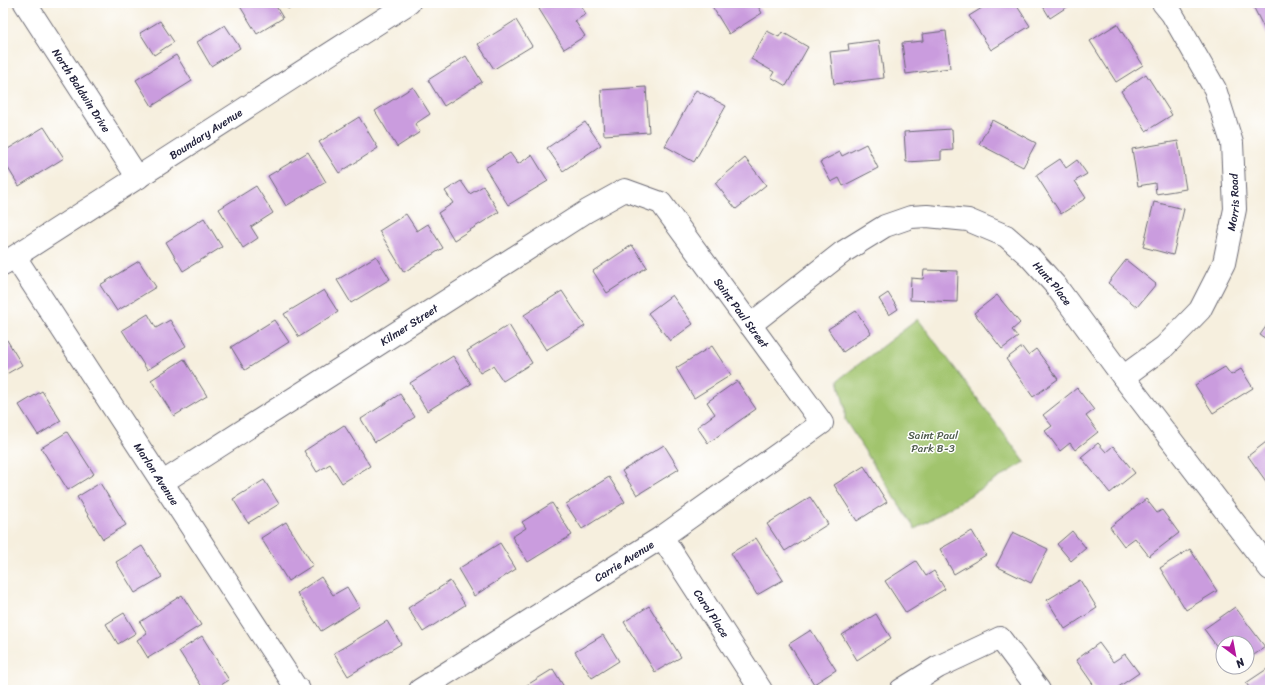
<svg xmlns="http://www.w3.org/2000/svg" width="1273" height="693" font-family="Sriracha,sans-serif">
<rect width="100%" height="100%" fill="#fff"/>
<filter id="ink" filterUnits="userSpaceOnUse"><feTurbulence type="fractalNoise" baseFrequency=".025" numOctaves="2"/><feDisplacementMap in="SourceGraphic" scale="8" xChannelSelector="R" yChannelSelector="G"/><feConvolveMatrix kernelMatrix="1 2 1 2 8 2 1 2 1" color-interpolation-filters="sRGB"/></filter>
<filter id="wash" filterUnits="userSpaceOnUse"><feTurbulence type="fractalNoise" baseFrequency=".012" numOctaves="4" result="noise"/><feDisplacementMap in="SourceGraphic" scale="16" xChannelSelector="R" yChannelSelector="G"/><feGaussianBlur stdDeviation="0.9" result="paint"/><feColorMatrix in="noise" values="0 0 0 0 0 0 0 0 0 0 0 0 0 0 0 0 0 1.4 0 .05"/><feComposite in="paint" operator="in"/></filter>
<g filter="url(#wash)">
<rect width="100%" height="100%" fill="#f6efde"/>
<path fill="#a1c46d" stroke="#627354" d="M918,319l107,143 -110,67 -70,-109v-12l-7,-28z"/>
<g id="blocks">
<g fill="#ca9cde">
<path d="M238,3h36l9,15 -26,16z"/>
<path d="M284,3h13l-9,6z"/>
<path d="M548,3h31l7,11 -11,7 10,15 -21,13 -25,-40z"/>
<path d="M710,3h46l6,10 -33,21z"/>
<path d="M990,3h25l15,23 -39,24 -22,-34z"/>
<path d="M1041,3h32l-23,15z"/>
<path d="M1258,3h12v37l-17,-34z"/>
<path d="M516,20l16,26 -38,23 -16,-25z"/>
<path d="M160,21l14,21 -20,13 -14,-22z"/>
<path d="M1117,24l26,41 -27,17 -26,-41z"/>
<path d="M225,25l15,23 -29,18 -14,-24z"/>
<path d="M767,31l12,6 3,-5 26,15 -22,39 -15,-9 3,-5 -23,-13z"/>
<path d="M946,31l4,37 -44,6 -4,-31 21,-2 -1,-7z"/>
<path d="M879,40l5,38 -50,6 -4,-32 19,-2 -1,-6z"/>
<path d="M176,55l16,26 -40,25 -16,-26z"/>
<path d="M466,56l16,26 -38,24 -16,-26z"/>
<path d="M3,71l4,6 -4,2z"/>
<path d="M1146,74l26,41 -26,16 -25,-40z"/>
<path d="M413,87l17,27 -15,10 5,8 -23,15 -22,-36z"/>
<path d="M646,87l3,45 -45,3 -3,-45z"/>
<path d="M696,90l30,16 -32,56 -29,-16z"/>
<path d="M359,117l19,31 -39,25 -20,-31z"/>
<path d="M992,120l44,23 -13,24 -44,-23z"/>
<path d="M585,122l16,23 -38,26 -16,-23z"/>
<path d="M44,127l20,31 -45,28 -16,-26v-8z"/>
<path d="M952,129l1,21 -12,1v9l-35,2 -2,-30z"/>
<path d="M1178,141l8,48 -30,5 -1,-11 -17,3 -6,-37z"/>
<path d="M866,144l12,24 -35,18 -4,-8 -8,4 -11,-20 20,-10 2,4z"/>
<path d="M308,152l18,30 -40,24 -18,-30z"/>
<path d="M510,153l8,11 14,-9 16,26 -40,24 -23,-37z"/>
<path d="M745,158l21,27 -30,24 -21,-26z"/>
<path d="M1060,159l6,9 11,-8 10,14 -12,7 11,17 -25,16 -25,-39z"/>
<path d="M461,181l9,13 13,-8 16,26 -45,28 -16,-27 15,-10 -8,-12z"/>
<path d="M256,186l17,27 -22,14 7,11 -15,10 -24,-39z"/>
<path d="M1154,202l30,7 -11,46 -30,-8z"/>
<path d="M406,214l11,17 11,-7 15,24 -39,24 -25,-41z"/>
<path d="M204,218l18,29 -39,24 -17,-29z"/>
<path d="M632,245l15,22 -40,26 -14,-22z"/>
<path d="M376,256l14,23 -39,24 -14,-23z"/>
<path d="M1126,260l30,24 -19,23 -29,-24z"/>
<path d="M139,261l17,26 -39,24 -17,-26z"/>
<path d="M924,270l34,1 -1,31 -47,-2 1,-22 12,1z"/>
<path d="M324,290l14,22 -39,25 -15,-23z"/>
<path d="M562,291l23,35 -39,24 -22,-35z"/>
<path d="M888,293l10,16 -9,6 -10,-16z"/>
<path d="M672,295l21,29 -23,17 -22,-28z"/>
<path d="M997,295l23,28 -8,7 6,7 -16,12 -28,-36z"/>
<path d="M856,311l15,22 -28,19 -15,-23z"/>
<path d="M148,314l8,14 14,-8 16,26 -39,24 -25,-40z"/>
<path d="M274,320l15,22 -44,28 -14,-23z"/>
<path d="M1270,321v20l-10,-6z"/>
<path d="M509,325l23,38 -29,18 -10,-15 -13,7 -13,-22z"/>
<path d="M7,340l15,25 -19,11v-33z"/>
<path d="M712,346l19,29 -37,23 -18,-30z"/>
<path d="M1022,347l6,8 8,-6 22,30 -25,18 -27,-38z"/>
<path d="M453,356l18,28 -44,27 -17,-28z"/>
<path d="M184,359l23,37 -33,20 -23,-36z"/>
<path d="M1225,367l6,8 10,-6 12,19 -40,25 -18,-28z"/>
<path d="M737,381l19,28 -48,34 -11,-16 18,-13 -8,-12z"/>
<path d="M1077,388l17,22 -8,6 12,16 -23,18 -5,-7 -10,8 -15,-20 7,-5 -9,-11z"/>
<path d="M42,391l19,30 -23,14 -19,-30z"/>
<path d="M400,394l15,23 -40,25 -14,-23z"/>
<path d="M344,425l26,41 -28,17 -12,-19 -13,8 -13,-21z"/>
<path d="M67,432l27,42 -26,16 -27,-42z"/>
<path d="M1270,439v48l-22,-31z"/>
<path d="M1098,443l8,9 7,-6 22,27 -25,20 -29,-36z"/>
<path d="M664,445l15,24 -42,26 -15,-24z"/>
<path d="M864,466l23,36 -30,19 -23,-36z"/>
<path d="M609,477l16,25 -43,27 -16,-25z"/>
<path d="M264,480l15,24 -31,19 -15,-24z"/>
<path d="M100,483l26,42 -23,14 -26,-42z"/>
<path d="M810,497l18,27 -43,27 -18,-27z"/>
<path d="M1146,499l11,14 5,-3 17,23 -30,23 -14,-18 -11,8 -14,-19z"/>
<path d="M552,503l20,32 -44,27 -16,-25 14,-9 -4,-6z"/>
<path d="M286,522l27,43 -25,16 -27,-43z"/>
<path d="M972,531l14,24 -32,19 -14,-25z"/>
<path d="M1072,531l14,17 -15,13 -14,-17z"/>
<path d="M1013,532l35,17 -17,34 -35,-17z"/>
<path d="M756,538l27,42 -26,15 -26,-42z"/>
<path d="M500,543l16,26 -42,27 -16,-27z"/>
<path d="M142,546l20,31 -27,16 -19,-31z"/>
<path d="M1190,549l27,42 -31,19 -26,-42z"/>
<path d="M916,561l10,15 8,-5 11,18 -39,24 -21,-32z"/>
<path d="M321,577l12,18 14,-8 12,20 -38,24 -24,-38z"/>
<path d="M1080,580l17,28 -32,21 -18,-29z"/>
<path d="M450,581l15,24 -42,27 -15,-24z"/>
<path d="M182,595l19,30 -53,33 -11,-18 10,-7 -7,-11z"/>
<path d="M649,606l32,51 -26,15 -31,-50z"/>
<path d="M1235,607l30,40 -18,13v-17h-24v12l-19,-26z"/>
<path d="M124,613l12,20 -18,11 -12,-20z"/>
<path d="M876,614l15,24 -34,22 -15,-25z"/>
<path d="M387,621l14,23 -53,32 -14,-23z"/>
<path d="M811,630l25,40 -22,14 -25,-40z"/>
<path d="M603,635l16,26 -27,17 -17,-26z"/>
<path d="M202,636l27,44 -16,10h-9l-25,-39z"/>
<path d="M1099,643l14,19 12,-8 14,19 -25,17h-17l-21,-30z"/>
<path d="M1270,667v23h-19l-5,-7z"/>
<path d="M553,669l13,21h-47z"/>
</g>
</g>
</g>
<g filter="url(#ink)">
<use href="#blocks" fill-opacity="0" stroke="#6c6a74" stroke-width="1"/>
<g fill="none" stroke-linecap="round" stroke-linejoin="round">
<defs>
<g id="minor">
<path id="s1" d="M25,3l113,175"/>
<path id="s2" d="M15,257l280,429 4,4"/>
<path id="s3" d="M750,325l93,-73 42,-26 26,-9 16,-1 41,4 38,16 23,20 27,30 67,91 147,192"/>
<path id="s4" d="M1123,377l41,-30 36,-37 24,-47 11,-54 -3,-66 -17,-54 -43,-75 -9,-11"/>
<path id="s5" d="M163,482l424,-271 38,-21 36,13 161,220 -160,114 -242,153"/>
<path id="s6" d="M662,537l99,153"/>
<path d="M901,690l37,-23 62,-29 39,52"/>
</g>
<g id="major">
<path id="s7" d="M3,264l406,-261"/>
</g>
</defs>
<use href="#minor" stroke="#6c6a74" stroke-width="24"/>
<use href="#major" stroke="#6c6a74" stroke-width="24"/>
<use href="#minor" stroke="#fff" stroke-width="22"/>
<use href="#major" stroke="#fff" stroke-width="22"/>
</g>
</g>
<g text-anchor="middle" stroke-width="3" stroke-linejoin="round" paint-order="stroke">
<g font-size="11" fill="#22223b" stroke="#fff">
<text dy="4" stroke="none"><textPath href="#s1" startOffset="104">North Baldwin Drive</textPath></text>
<text dy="4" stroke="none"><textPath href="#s7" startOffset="241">Boundary Avenue</textPath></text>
<text dy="4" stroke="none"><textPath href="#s4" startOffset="217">Morris Road</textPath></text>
<text dy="4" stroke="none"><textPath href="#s3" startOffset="360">Hunt Place</textPath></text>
<text dy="4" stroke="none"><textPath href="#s5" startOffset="721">Saint Paul Street</textPath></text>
<text dy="4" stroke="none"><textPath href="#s5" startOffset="292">Kilmer Street</textPath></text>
<text dy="4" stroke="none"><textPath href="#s2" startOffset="259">Marlon Avenue</textPath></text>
<text transform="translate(624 561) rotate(-32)" y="4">Carrie Avenue</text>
<text dy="4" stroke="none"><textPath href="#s6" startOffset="91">Carol Place</textPath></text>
</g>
<g font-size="11" fill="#4e5b4c" stroke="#fff">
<text x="933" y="439">Saint Paul<tspan x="933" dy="13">Park B-3</tspan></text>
</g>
</g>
<rect width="1273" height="693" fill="none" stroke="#fff" stroke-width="16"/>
<g transform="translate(1235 655) rotate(148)"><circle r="19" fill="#ffffff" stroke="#a7a7b1"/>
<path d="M0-3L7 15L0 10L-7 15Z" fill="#b5179e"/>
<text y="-6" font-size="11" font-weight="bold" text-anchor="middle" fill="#22223b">N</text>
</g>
</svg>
